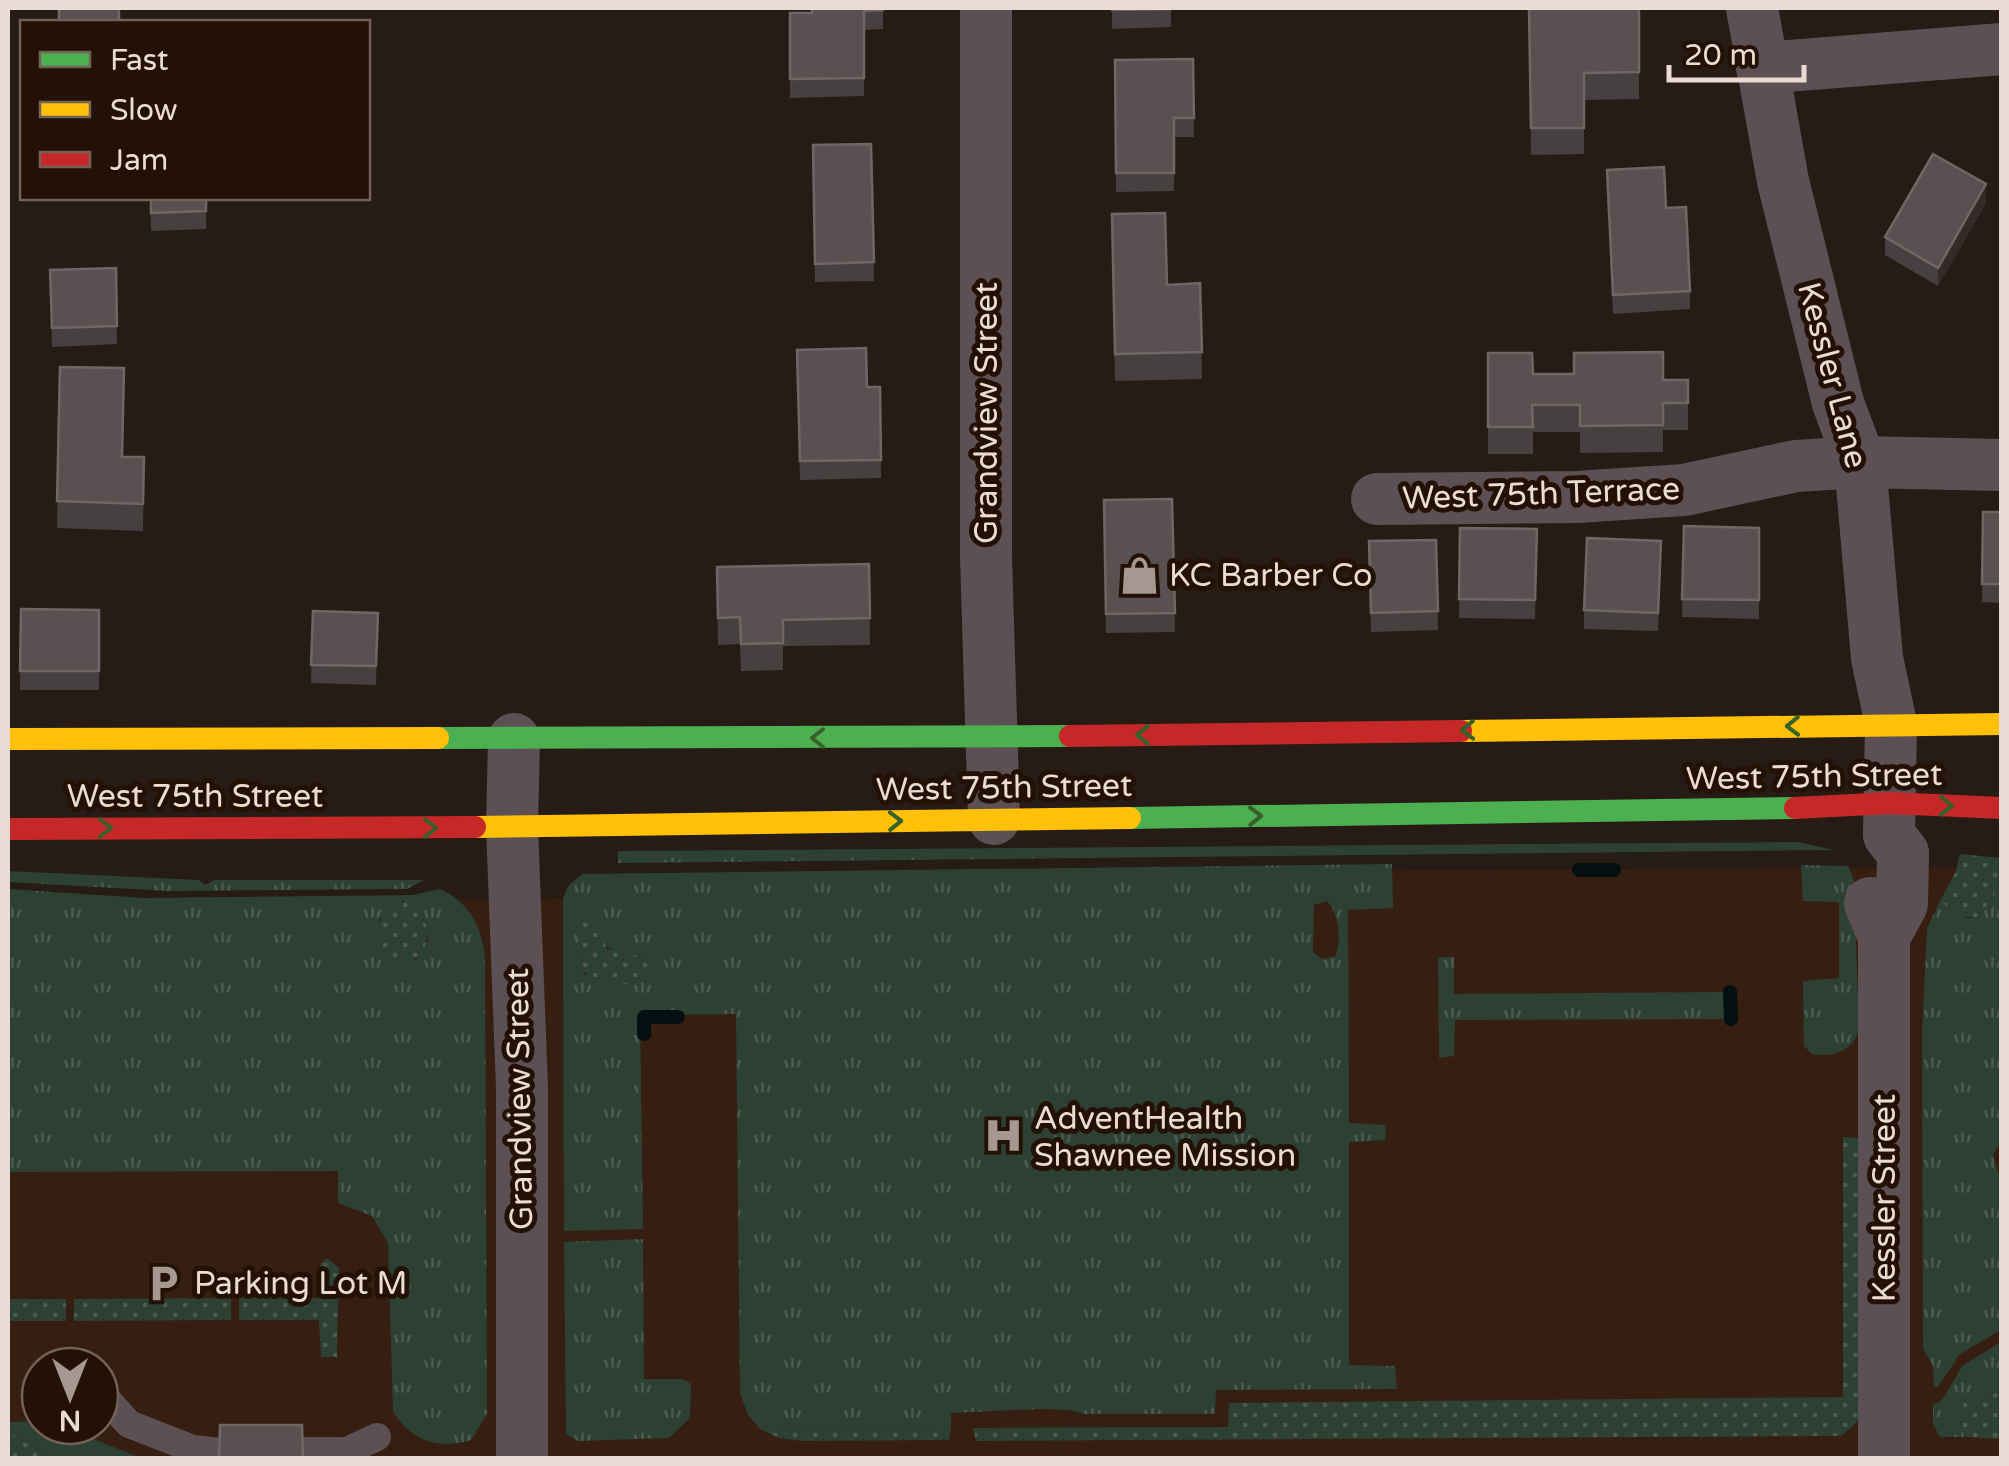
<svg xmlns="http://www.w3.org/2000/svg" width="2009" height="1466" font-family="'Varela Round',sans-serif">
<defs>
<pattern id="grass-tufts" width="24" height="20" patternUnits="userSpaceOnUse" patternTransform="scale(2.5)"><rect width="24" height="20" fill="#2c4034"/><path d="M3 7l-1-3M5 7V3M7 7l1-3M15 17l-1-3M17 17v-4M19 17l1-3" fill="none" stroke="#4b5b50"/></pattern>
<pattern id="garden-dots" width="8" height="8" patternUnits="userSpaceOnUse" patternTransform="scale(2.5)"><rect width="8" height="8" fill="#2c4034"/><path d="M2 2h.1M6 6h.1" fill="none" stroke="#4b5b50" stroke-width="1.8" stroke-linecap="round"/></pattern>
</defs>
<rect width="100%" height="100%" fill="#261b15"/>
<path fill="#361e10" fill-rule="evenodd" d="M2001,867v591h-1993v-552l568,-8 44,-23zM40,1366h60v60h-60z"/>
<g fill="url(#grass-tufts)" fill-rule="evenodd">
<path d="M1798,842l36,8 -1216,13v-12z"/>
<path d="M1392,864l1,44 -45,2 1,213 37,2 -1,15 -36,2v223l46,1 2,23 -181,1 -1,24h-132c-13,-10 -108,-1 -132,-1v15l-191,1 -12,-14 -8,-22 -4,-379 -96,1 3,214 -79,2 -1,-332 5,-13 14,-12zM1327,901c12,12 15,41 8,56l-13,2 -9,-7 1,-47zM598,925c5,28 22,32 48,33l-61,17 -7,-17z"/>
<path d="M1801,865l47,1 6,14 5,149c-5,22 -27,29 -47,25l-8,-8 -1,-65 36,-3v-76l-36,-1z"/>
<path d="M8,871l191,9 6,5 9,-5h210l-17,9 -239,2 -160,-9z"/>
<path d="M2001,886l1,253 -9,16 8,28v147l-41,24 -22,33h-4l-1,-21 -10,-17 -1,-315 5,-106 13,-27 27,17h11z"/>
<path d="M8,889l136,9 269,-3 27,-6c31,14 44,41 45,74l2,451 -16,26c-32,10 -61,1 -78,-29l-5,-168 -16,-27 -34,-13v-32l-330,1zM403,901l23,21 2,19 -12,19 -35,-14 -2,-28z"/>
<path d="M1438,957h16v37l274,-2v27l-273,1 -1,36 -15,2z"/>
<path d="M643,1239l1,140h39l8,5 -1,34 -21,20 -91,3 -12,-7 -2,-192z"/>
<path d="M2001,1342v52l-15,-1 -28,29 9,15h-27l-7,-13v-19l10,-6 19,-33z"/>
</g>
<path fill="#2c4034" d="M40,1421v5h21l80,32h-94l-15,-14 -24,-11v-11z"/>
<g fill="url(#garden-dots)">
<path d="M1960,854l41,4v28l-23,32 -17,-2 -21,-15 16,-30z"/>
<path d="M396,901c29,2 39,31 25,54l-18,9 -14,-4c-13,-15 -16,-51 7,-59z"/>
<path d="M583,916l14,5 10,28 45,11 2,14c-24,15 -57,16 -75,-8l-1,-46z"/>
<path d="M1843,1137l17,1 -2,283 -17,15 -865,5 -3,-13 255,-1 1,-24 614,-6z"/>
<path d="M327,1258l12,10 -2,89h-16l-2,-37h-80v-22h81v-34z"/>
<path d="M231,1298v22l-157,1v-22z"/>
<rect x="8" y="1299" width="58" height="22"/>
<path d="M1986,1393l15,1v45l-34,-2 -9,-15 6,-19z"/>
<path d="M951,1428l-2,12 -147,1 -23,-3 -19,-9z"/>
<path d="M8,1433l24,11 15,14h-39z"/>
</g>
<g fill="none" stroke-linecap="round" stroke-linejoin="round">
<g stroke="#030f10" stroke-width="14">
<path d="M1579,870h35"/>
<path d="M1730,992l1,27"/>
<path d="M644,1034v-17h34"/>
</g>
<g stroke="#5c5054" stroke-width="28">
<path d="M100,1392l29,32 64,25 27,3"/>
<path d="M302,1451h45l30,-14"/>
</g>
<g stroke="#5c5054" stroke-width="52">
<path d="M986,8v548l8,263"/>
<path d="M1752,8l31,173 55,222 22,59 17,196 14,66 -2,111 14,18 -1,51 -18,33"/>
<path d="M1762,68l240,-19"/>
<path d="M1377,499l200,-2 107,-7 112,-24 64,-4 142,3"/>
<path d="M514,739l-2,88 10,261v370"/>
<path d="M1870,903l14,34v521"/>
</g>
<g stroke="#4caf50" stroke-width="22">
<path d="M438,738l632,-2"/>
<path d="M1130,818l665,-10"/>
</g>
<g stroke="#ffc107" stroke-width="22">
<path d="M1461,731l541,-7"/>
<path d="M8,739l430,-1"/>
<path d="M475,827l655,-9"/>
</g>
<g stroke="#c62828" stroke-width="22">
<path d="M1070,736l391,-5"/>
<path d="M1795,808l95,-5 112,5"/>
<path d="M8,829l467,-2"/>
</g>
</g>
<g fill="#474041">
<path d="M883,8v21l-19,1v66l-74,2v-85h21z"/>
<path d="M1112,8h59v19l-59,2z"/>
<path d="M1639,8v91l-55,1v54l-53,1 -2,-146z"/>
<path d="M1193,59l1,78h-20v54l-58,1 -1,-132z"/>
<path d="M871,144l3,137 -59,1 -2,-137z"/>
<path d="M1607,170l59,38 24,83v18l-77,5z"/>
<path d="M150,198h56v31l-55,2z"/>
<path d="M1986,203l-48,83 -53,-31v-18z"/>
<path d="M1112,241l55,44 33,-2 2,96 -87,2z"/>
<path d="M116,268l1,76 -65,3 -2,-77z"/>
<path d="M797,350l70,37h13l1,91 -81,2z"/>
<path d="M1488,353l45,21 155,6v50h-25v22l-83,1v-21h-47v22h-45z"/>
<path d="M60,367l63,90h21l-1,74 -86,-3z"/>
<path d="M1172,499l3,133 -69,1 -2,-133z"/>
<path d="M1983,512h19v91l-20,-1z"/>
<path d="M1684,526l75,2v91l-77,-2z"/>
<path d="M1460,528l77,1 -2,90 -76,-1z"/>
<path d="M1436,540l2,90 -67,2 -2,-91z"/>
<path d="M1661,560l-3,71 -74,-2v-19z"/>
<path d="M869,564l1,81 -87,1v24l-42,1 -1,-27 -22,1 -1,-78z"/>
<path d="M21,609l78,1v80h-79z"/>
<path d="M313,611l65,2 -2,72 -65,-2z"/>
<path d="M2002,1123v34l-3,-5v-27z"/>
</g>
<path fill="#332a29" d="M1986,184v19l-48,83v-18z"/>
<g fill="#595151" stroke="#706665" stroke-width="2.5">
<rect x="59" y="8" width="60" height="14"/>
<path d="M812,8h71v2l-19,1v67l-74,1v-66h22z"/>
<path d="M1112,8h59v1l-59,1z"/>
<path d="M1639,8v64l-55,1v55h-53l-2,-119z"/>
<path d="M1193,59l1,59h-20v55h-58l-1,-113z"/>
<path d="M871,144l3,118 -59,2 -2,-119z"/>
<path d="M1933,154l53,30 -48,84 -53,-31z"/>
<path d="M1664,167l2,41 20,-1 4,84 -77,4 -6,-125z"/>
<path d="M151,198h55v13l-55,2z"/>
<path d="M1165,213l2,72 33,-2 2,69 -87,2 -3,-140z"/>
<path d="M116,268l1,58 -65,2 -2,-58z"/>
<path d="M866,348l1,39h13l1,73 -81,1 -3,-111z"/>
<path d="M1663,352v28h25v23h-25v22l-83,1v-21h-48l1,22h-45v-74h44l1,21h41v-21z"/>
<path d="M60,367l64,1 -2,89h22l-1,47 -86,-3z"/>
<path d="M1172,499l3,114 -69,1 -2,-114z"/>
<path d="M1983,512h19v72h-20z"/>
<path d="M1684,526l75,2v72l-77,-1z"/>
<path d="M1460,528l77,1 -2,71 -76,-1z"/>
<path d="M1587,538l74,3 -3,72 -74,-3z"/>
<path d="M1436,540l2,71 -67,2 -2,-72z"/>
<path d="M869,564l1,54 -87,2v23l-42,1 -1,-27 -22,1 -1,-51z"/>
<path d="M21,609l78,1v61h-79z"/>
<path d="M313,611l65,2 -2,53 -65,-1z"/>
<path d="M220,1425h82l1,33h-84z"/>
</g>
<defs><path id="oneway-chevron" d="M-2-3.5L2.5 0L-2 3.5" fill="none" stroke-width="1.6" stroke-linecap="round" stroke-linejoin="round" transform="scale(2.5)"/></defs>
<g stroke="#38602b">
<use href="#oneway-chevron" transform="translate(1793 726) rotate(179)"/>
<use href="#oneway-chevron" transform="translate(1468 730) rotate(179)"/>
<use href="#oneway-chevron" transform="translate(1143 735) rotate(179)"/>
<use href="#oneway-chevron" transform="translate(818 738) rotate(180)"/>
<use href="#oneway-chevron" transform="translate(1946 806) rotate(2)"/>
<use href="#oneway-chevron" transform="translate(1255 816) rotate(-1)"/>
<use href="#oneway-chevron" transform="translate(895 821) rotate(-1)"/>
<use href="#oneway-chevron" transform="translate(105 828)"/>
<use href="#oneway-chevron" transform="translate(430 828)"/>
</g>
<defs>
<symbol id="shop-bare" viewBox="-9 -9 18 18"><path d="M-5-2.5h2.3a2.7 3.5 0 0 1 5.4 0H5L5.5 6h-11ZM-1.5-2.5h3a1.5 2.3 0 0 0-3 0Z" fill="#a59891" stroke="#231106" stroke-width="2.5" paint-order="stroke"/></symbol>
<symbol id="hospital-bare" viewBox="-9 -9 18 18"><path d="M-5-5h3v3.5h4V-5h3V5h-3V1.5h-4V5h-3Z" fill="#a59891" stroke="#231106" stroke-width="2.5" paint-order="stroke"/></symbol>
<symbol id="parking-bare" viewBox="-9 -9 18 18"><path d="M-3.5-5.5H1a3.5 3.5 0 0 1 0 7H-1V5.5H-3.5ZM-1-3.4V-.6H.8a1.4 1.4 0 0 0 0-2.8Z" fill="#a59891" stroke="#231106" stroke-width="2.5" paint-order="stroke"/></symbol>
</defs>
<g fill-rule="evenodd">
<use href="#shop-bare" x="1112" y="548" width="55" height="55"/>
<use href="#hospital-bare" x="976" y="1108" width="55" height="55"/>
<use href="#parking-bare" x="136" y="1256" width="55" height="55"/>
</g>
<g text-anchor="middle" stroke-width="10" stroke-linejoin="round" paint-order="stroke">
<g font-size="32" fill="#eadcd4" stroke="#231106">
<text transform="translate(1833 375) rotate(75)" y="11">Kessler Lane</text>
<text transform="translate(986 413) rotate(-90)" y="11">Grandview Street</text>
<text transform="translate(1541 493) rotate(-2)" y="11">West 75th Terrace</text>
<text transform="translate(1814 776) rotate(-1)" y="11">West 75th Street</text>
<text transform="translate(1004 787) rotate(-1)" y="11">West 75th Street</text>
<text x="195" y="807">West 75th Street</text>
<text transform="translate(519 1099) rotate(-91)" y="11">Grandview Street</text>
<text transform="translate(1884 1198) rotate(-90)" y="11">Kessler Street</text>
</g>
<g font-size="32" fill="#eadcd4" stroke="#231106" text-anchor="start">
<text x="1169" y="586">KC Barber Co</text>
<text x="1034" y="1129">AdventHealth<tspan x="1034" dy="37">Shawnee Mission</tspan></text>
<text x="194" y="1294">Parking Lot M</text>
</g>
</g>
<rect width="2009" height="1466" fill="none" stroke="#eadcd4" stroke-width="20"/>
<rect x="20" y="20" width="350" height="180" fill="#231106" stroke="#736258" stroke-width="2.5"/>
<rect x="40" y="52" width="50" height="15" fill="#4caf50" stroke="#736258" stroke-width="2.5"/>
<text x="110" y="70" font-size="30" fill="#eadcd4">Fast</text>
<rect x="40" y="102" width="50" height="15" fill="#ffc107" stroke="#736258" stroke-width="2.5"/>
<text x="110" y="120" font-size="30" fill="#eadcd4">Slow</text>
<rect x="40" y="152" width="50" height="15" fill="#c62828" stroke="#736258" stroke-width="2.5"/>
<text x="110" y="170" font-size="30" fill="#eadcd4">Jam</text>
<g transform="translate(70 1396) rotate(180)"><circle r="48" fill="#231106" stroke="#736258" stroke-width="2.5"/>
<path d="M0-8L18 38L0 25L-18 38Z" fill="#a59891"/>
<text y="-15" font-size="28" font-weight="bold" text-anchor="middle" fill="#eadcd4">N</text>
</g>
<path d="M1669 65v15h135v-15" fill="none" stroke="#eadcd4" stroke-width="5"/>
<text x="1684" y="65" font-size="30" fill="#eadcd4" stroke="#231106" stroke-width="8" paint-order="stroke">20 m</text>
</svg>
